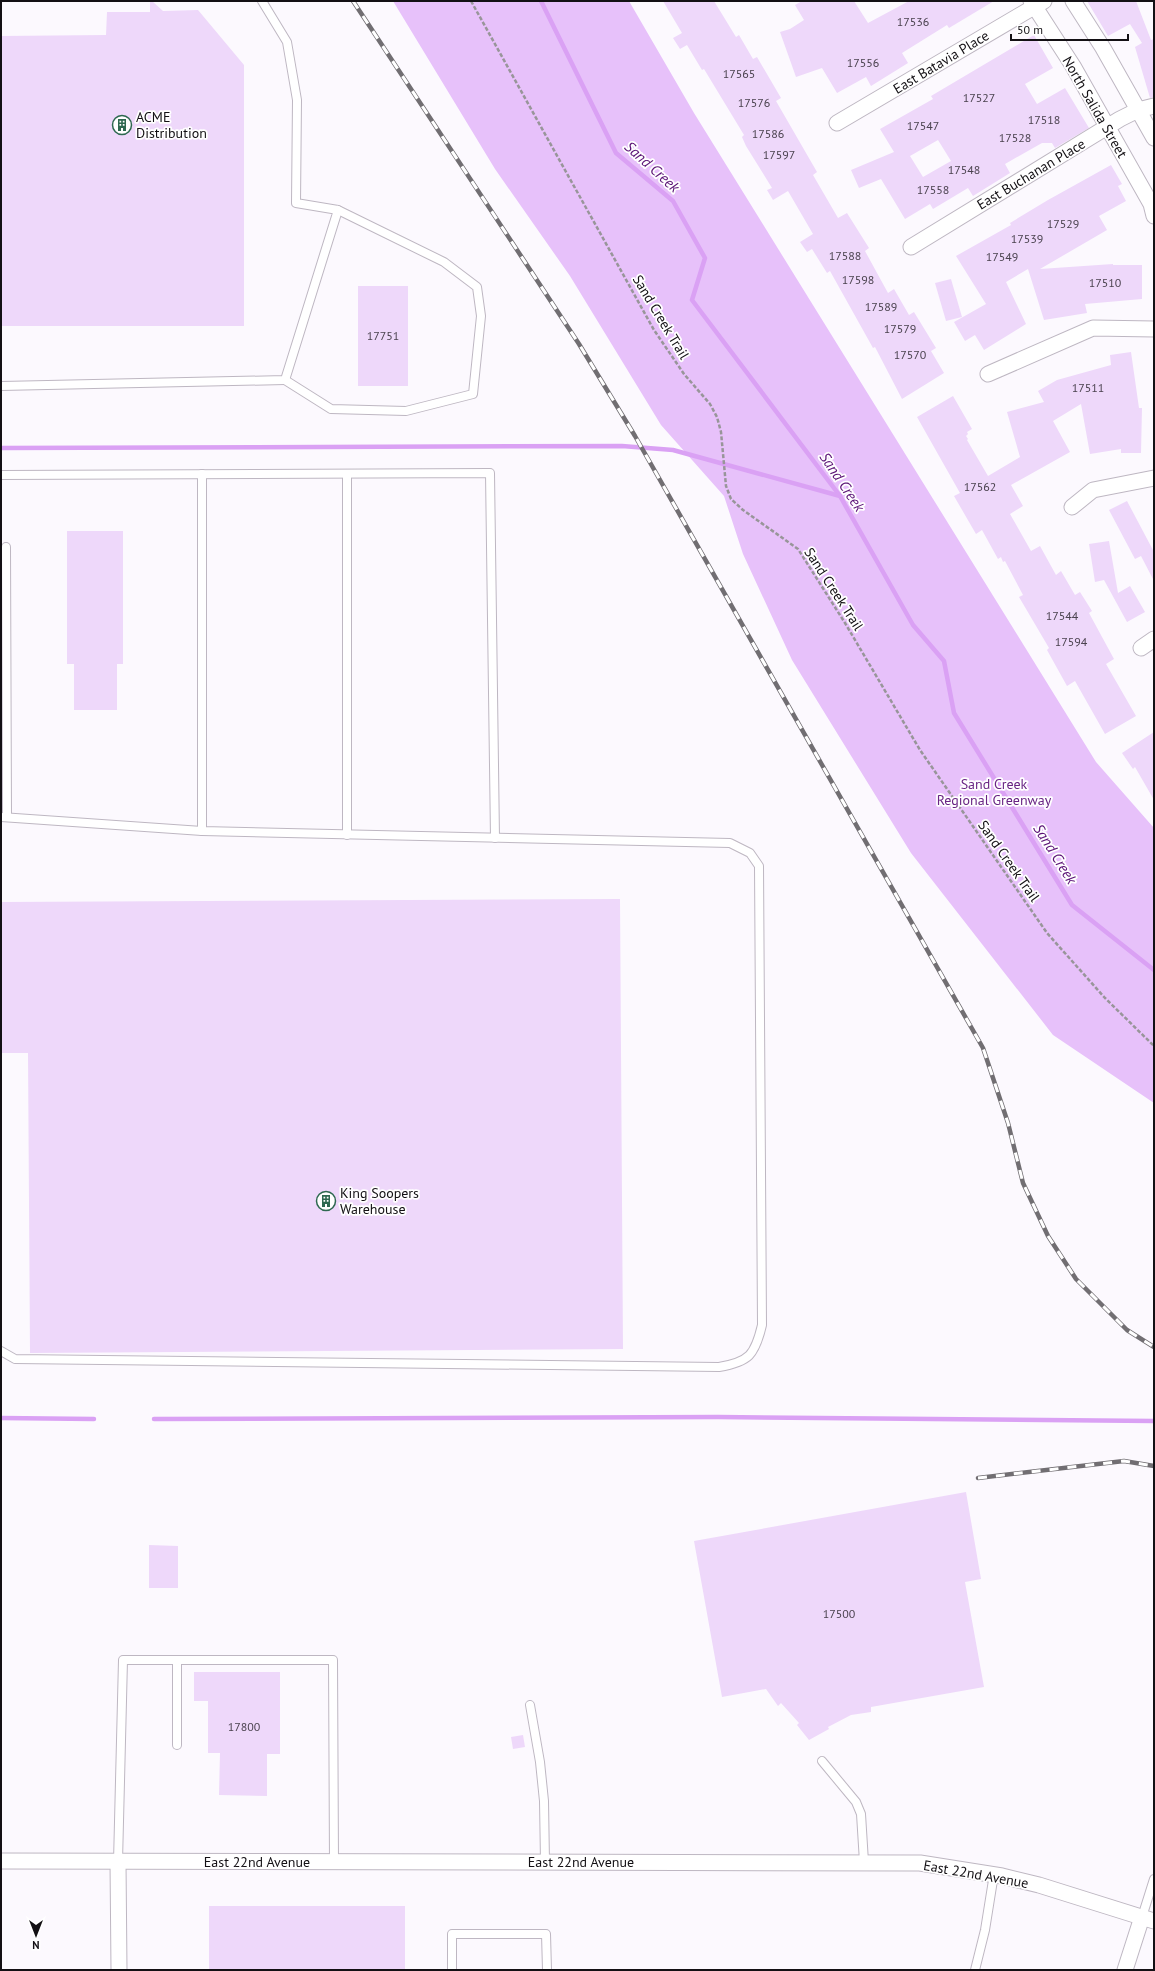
<svg xmlns="http://www.w3.org/2000/svg" width="1155" height="1971" font-family="'PT Sans',sans-serif">
<rect width="100%" height="100%" fill="#fcf9fe"/>
<path fill="#e7c1fa" d="M393,1h236l65,112 402,649 58,66v275l-101,-68 -142,-182 -119,-193 -49,-106 -19,-58 -63,-71 -91,-149 -75,-107z"/>
<g fill="none" stroke-linecap="round" stroke-linejoin="round">
<g stroke="#daa1f4" stroke-width="4.5">
<path d="M541,1l75,152 57,48 32,57 -13,42 148,196 73,129 31,36 10,52 118,192 82,65"/>
<path d="M1,448l621,-2 51,4 167,46"/>
<path d="M1,1418l93,1"/>
<path d="M154,1419l564,-2 436,4"/>
</g>
</g>
<g fill="#eed8fa" fill-rule="evenodd">
<path d="M150,1h2l11,10 35,-1 46,55v261h-243v-290l105,-1 1,-23h43z"/>
<path d="M663,1h51l22,36 3,-2 14,24 4,-2 24,41 -5,3 41,71 -4,3 25,43 9,-5 22,35 -4,3 23,42 6,-4 15,26 5,-3 22,36 -5,3 13,22 -42,26 -27,-52 -2,1 -43,-77 -3,2 -15,-24 -5,3 -7,-10 13,-8 -25,-43 -15,9 -6,-10 5,-2 -26,-42 -4,-9 2,-2 -40,-66 -2,1 -15,-25 -7,4 -7,-11 9,-5z"/>
<path d="M802,1h52l14,22 41,-22h85l-45,27 -2,-3 -45,28 6,10 -37,23 -5,-9 -29,16 -15,-25 -26,9 -16,-45 10,-3 14,-9 -9,-15z"/>
<path d="M1087,1h49l15,39 3,-1v58l-4,1 -15,-51 7,-4 -12,-19 -22,12z"/>
<path d="M1034,35l19,33 -28,16 12,20 28,-16 24,40 -34,20 -3,-5h-10l-37,21 5,9 -37,23 -5,-8 -35,21 -3,-5 -25,15 -24,-40 -22,9 -8,-18 43,-18 -14,-23 53,-30 -2,-3zM938,140l13,21 -28,16 -13,-21z"/>
<path d="M1111,165l11,19 -4,2 8,15 -27,15 8,14 -67,39 73,-5v1h29v34l-57,5 2,9 -43,7 -16,-51 -22,13 20,42 -42,26 -9,-15 -10,6 -11,-19 32,-18 -30,-48 55,-31 -1,-2 38,-23z"/>
<path d="M951,279l11,38 -16,4 -11,-38z"/>
<rect x="358" y="286" width="50" height="100"/>
<path d="M1131,352l8,56h3l-1,45h-20v-4l-31,5 -9,-50 -28,17 17,31 -59,33 12,21 -13,8 21,37 9,-5 16,29 5,-4 14,24 5,-3 12,19 -3,2 25,46 -8,5 30,52 -31,18 -30,-53 -8,5 -20,-36 2,-2 -30,-51 4,-2 -18,-34 -2,1 -2,-5 -3,2 -16,-29 -6,4 -22,-38 6,-3 -43,-76 36,-21 19,33 -5,3 1,2 -2,2 2,3 -1,1 21,36 32,-19 -13,-45 37,-10 -6,-11 19,-11 54,-15 -1,-10z"/>
<path d="M1127,501l27,51v29l-13,-25 -6,3 -26,-49z"/>
<path d="M67,531h56v133h-6v46h-43v-46h-7z"/>
<path d="M1109,541l9,52 12,-7 15,26 -18,10 -23,-42 -9,2 -6,-38z"/>
<path d="M1154,732v68l-19,-33 -2,2 -11,-16z"/>
<path d="M620,899l3,450 -593,4 -2,-300h-27v-151z"/>
<path d="M966,1492l15,87 -16,3 19,105 -113,20v5l-20,3 -23,12 1,2 -20,11 -12,-15 2,-2 -18,-20 -3,3 -12,-17 -44,8 -28,-156z"/>
<path d="M149,1545l29,1v42h-29z"/>
<path d="M194,1672h86v82h-13v42l-48,-1 1,-42h-12v-52h-14z"/>
<path d="M523,1735l2,12 -12,2 -2,-12z"/>
<rect x="209" y="1906" width="196" height="64"/>
</g>
<g fill="none" stroke-linecap="round" stroke-linejoin="round">
<defs>
<g id="service">
<path d="M285,380l46,29 75,2 67,-17 8,-78 -4,-29 -33,-25 -106,-52"/>
<path d="M1,386l284,-6 53,-170 -42,-7 1,-103 -10,-58 -25,-41"/>
<path d="M202,474v357"/>
<path d="M347,474v361"/>
<path d="M1,475l489,-2 5,365"/>
<path d="M6,547l1,270"/>
<path d="M1,817l201,14 528,12 20,10 9,13 3,459c-7,30 -13,37 -43,42l-704,-8 -14,-8"/>
<path d="M177,1660v85"/>
<path d="M530,1705l10,57 4,39 1,61"/>
<path d="M822,1761l34,41 5,12 3,48"/>
<path d="M118,1862l5,-202h210l1,202"/>
<path d="M1142,1917l12,-38"/>
<path d="M452,1970v-36h94l1,36"/>
<path d="M975,1970l10,-40 9,-56"/>
</g>
<g id="minor">
<path d="M1031,1l42,65 78,138 3,12"/>
<path d="M1073,1l30,47 51,90"/>
<path d="M837,123l207,-122"/>
<path d="M911,247l209,-128 18,-9 16,-4"/>
<path d="M988,374l105,-46 61,1"/>
<path d="M1072,507l21,-17 61,-12"/>
<path d="M1141,648l13,-9"/>
<path d="M1,1861l919,2 82,13 37,9 115,36"/>
<path d="M118,1862l1,108"/>
<path d="M1125,1970l17,-53"/>
</g>
</defs>
<use href="#service" stroke="#beb7c2" stroke-width="10"/>
<use href="#minor" stroke="#beb7c2" stroke-width="17"/>
<path stroke="#989599" stroke-width="2.5" stroke-dasharray="4 2" stroke-linecap="butt" d="M471,1l183,329 30,44 26,30 7,13 4,15 5,54 5,13 12,11 55,39 47,74 75,127 127,183 58,65 49,48"/>
<use href="#service" stroke="#fff" stroke-width="8"/>
<use href="#minor" stroke="#fff" stroke-width="15"/>
<defs>
<g id="rail">
<path d="M353,1l226,343 56,92 348,612 25,75 15,60 25,53 28,43 51,51 27,17"/>
<path d="M978,1478l146,-17 30,5"/>
</g>
</defs>
<use href="#rail" stroke="#716e72" stroke-width="4.5"/>
<use href="#rail" stroke="#fff" stroke-width="3" stroke-dasharray="9" stroke-linecap="butt"/>
</g>
<defs>
<symbol id="building-ring" viewBox="-11 -11 22 22"><circle r="9.5" fill="#fff" stroke="#2e6850" stroke-width="1.5"/><path d="M-4-6H4V6H1V3H-1V6H-4ZM-2.5-4.3h1.7v1.8h-1.7ZM.8-4.3h1.7v1.8H.8ZM-2.5-1h1.7V.8h-1.7ZM.8-1h1.7V.8H.8Z" fill="#2e6850"/></symbol>
</defs>
<g fill-rule="evenodd">
<use href="#building-ring" x="111" y="114" width="22" height="22"/>
<use href="#building-ring" x="315" y="1190" width="22" height="22"/>
</g>
<g text-anchor="middle" stroke-width="3.5" stroke-linejoin="round" paint-order="stroke">
<g font-size="12" fill="#4a424e">
<text x="913" y="26">17536</text>
<text x="863" y="67">17556</text>
<text x="739" y="78">17565</text>
<text x="979" y="102">17527</text>
<text x="754" y="107">17576</text>
<text x="1044" y="124">17518</text>
<text x="923" y="130">17547</text>
<text x="768" y="138">17586</text>
<text x="1015" y="142">17528</text>
<text x="779" y="159">17597</text>
<text x="964" y="174">17548</text>
<text x="933" y="194">17558</text>
<text x="1063" y="228">17529</text>
<text x="1027" y="243">17539</text>
<text x="845" y="260">17588</text>
<text x="1002" y="261">17549</text>
<text x="858" y="284">17598</text>
<text x="1105" y="287">17510</text>
<text x="881" y="311">17589</text>
<text x="900" y="333">17579</text>
<text x="383" y="340">17751</text>
<text x="910" y="359">17570</text>
<text x="1088" y="392">17511</text>
<text x="980" y="491">17562</text>
<text x="1062" y="620">17544</text>
<text x="1071" y="646">17594</text>
<text x="839" y="1618">17500</text>
<text x="244" y="1731">17800</text>
</g>
<g font-size="14" fill="#131014" stroke="#fff">
<text transform="translate(941 62) rotate(-31)" y="5">East Batavia Place</text>
<text transform="translate(1095 107) rotate(60)" y="5">North Salida Street</text>
<text transform="translate(1031 174) rotate(-31)" y="5">East Buchanan Place</text>
<text transform="translate(661 317) rotate(59)" y="5">Sand Creek Trail</text>
<text transform="translate(834 589) rotate(57)" y="5">Sand Creek Trail</text>
<text transform="translate(1009 861) rotate(55)" y="5">Sand Creek Trail</text>
<text x="257" y="1867">East 22nd Avenue</text>
<text x="581" y="1867">East 22nd Avenue</text>
<text transform="translate(976 1874) rotate(10)" y="5">East 22nd Avenue</text>
</g>
<g font-size="14" fill="#131014" stroke="#fff" text-anchor="start">
<text x="136" y="122">ACME<tspan x="136" dy="16">Distribution</tspan></text>
<text x="340" y="1198">King Soopers<tspan x="340" dy="16">Warehouse</tspan></text>
</g>
<g font-size="14" fill="#692484" stroke="#fff">
<text x="994" y="789">Sand Creek<tspan x="994" dy="16">Regional Greenway</tspan></text>
</g>
<g font-size="15" font-style="italic" fill="#5b1376" stroke="#fff">
<text transform="translate(652 167) rotate(42)" y="5">Sand Creek</text>
<text transform="translate(842 482) rotate(56)" y="5">Sand Creek</text>
<text transform="translate(1055 854) rotate(58)" y="5">Sand Creek</text>
</g>
</g>
<rect width="1155" height="1971" fill="none" stroke="#131014" stroke-width="4"/>
<g transform="translate(36 1935) rotate(180)" stroke="#ffffff" stroke-width="3" paint-order="stroke">
<path d="M0-3L7 15L0 10L-7 15Z" fill="#131014"/>
<text y="-6" font-size="11" font-weight="bold" text-anchor="middle" fill="#131014">N</text>
</g>
<path d="M1011 34v6h117v-6" fill="none" stroke="#131014" stroke-width="2"/>
<text x="1017" y="34" font-size="12" fill="#131014" stroke="#ffffff" stroke-width="3" paint-order="stroke">50 m</text>
</svg>
